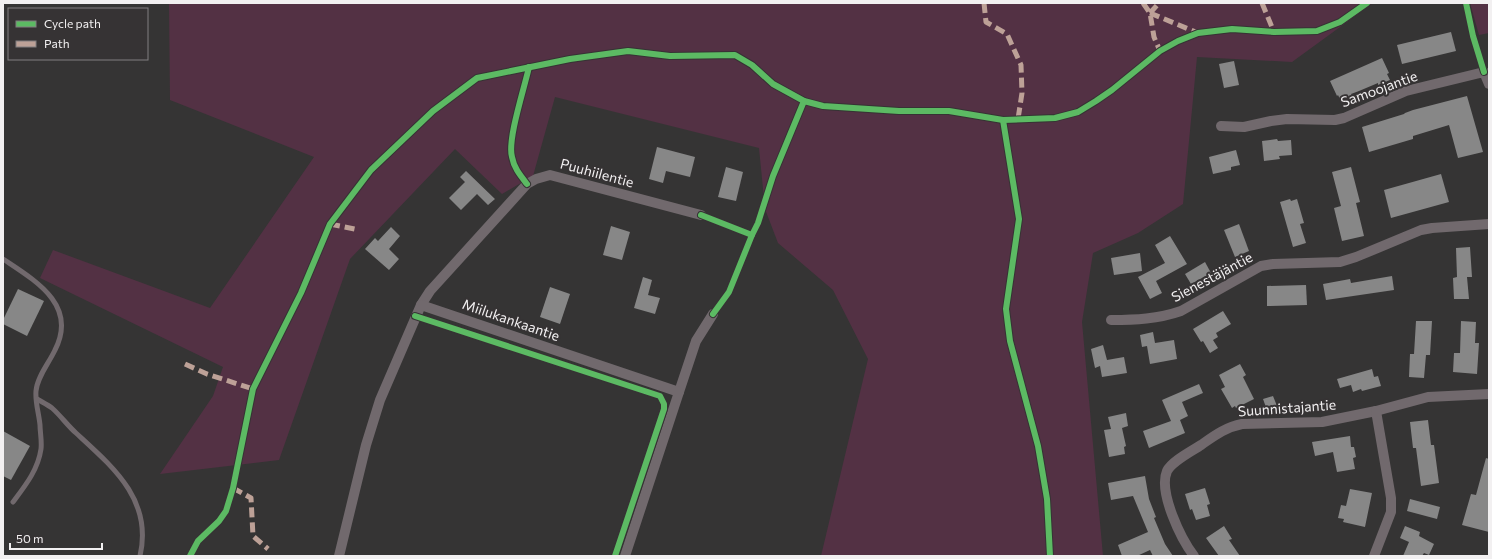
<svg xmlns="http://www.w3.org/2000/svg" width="1492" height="559" font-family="Commissioner,sans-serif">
<rect width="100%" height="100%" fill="#353434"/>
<g fill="#533144">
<path d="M169,3h1204l-81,59 -95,-5 -14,147 -45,29 -45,20 -11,69 21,234h-282l47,-197 -35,-69 -55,-47 -13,-34 -6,-61 -204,-51 -22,79 -31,18 -47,-45 -105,110 -71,201 -119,14 53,-78 10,-29 -183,-89 13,-28 157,58 104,-151 -144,-57z"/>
<path d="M1470,3h19v30l-10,2z"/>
</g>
<g fill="#878787">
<path d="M1451,32l5,19 -54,13 -5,-19z"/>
<path d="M1382,58l7,15 -2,1 3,6 -12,5v-2l-19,8 -8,3 1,2 -11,5 -3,-6 -1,1 -7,-15z"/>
<path d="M1234,61l5,24 -15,3 -5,-24z"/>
<path d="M1467,96l16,56 -25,6 -9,-33 -36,11v3l-44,13 -7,-25 42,-13 1,-1 8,-3z"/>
<path d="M1277,139l1,2 13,-1 1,15 -13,1 1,3 -16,2 -2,-20z"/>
<path d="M657,147l38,10 -5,20 -24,-6 -3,12 -14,-4z"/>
<path d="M1236,150l4,15 -9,2v3l-18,4 -4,-17z"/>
<path d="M726,167l17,5 -7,29 -18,-4z"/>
<path d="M1351,167l9,35 -4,1 8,33 -22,5 -8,-33 7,-2 -9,-34z"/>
<path d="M466,171l29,28 -7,6 -11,-11 -16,16 -12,-12 16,-16 -5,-5z"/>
<path d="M1441,174l8,28 -58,16 -7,-28z"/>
<path d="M1290,199l1,2 6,-2 7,24 -4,1 6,19 -13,4 -13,-45z"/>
<path d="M1239,224l10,27 -14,6 -11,-27z"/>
<path d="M611,226l19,6 -8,28 -19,-5z"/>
<path d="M391,227l9,9 -11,13 10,10 -10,11 -24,-21 10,-11 3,3z"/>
<path d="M1170,236l17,28 -31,17 6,12 -12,6 -12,-22 27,-14 -10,-18z"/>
<path d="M1470,247l2,30h-5l2,22h-15l-1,-21 4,-1 -1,-29z"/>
<path d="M1140,253l2,18 -28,4 -3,-17z"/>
<path d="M1205,262l6,11 -20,11 -6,-10z"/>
<path d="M1392,276l2,14 -68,10 -3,-16 27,-5 1,4z"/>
<path d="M643,277l9,3 -4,15 12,3 -5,16 -21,-6z"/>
<path d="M1306,285l1,20 -40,1v-20z"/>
<path d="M550,287l20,7 -10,30 -20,-7z"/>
<path d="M18,289l26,12 -17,35 -24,-12v-4z"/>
<path d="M1223,311l8,13 -15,9 2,4 -5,3 5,8 -8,5 -7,-12 -2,1 -8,-13z"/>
<path d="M1416,321h16l-2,34h-4l-2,23 -15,-1 1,-23h4z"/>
<path d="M1461,321l15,1 -1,21h4l-2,31 -24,-2 1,-19h6z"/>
<path d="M1153,332l2,11 19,-3 3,19 -27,5 -3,-18 -5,1 -2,-12z"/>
<path d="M1103,345l4,15 17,-3 3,16 -25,4 -2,-11 -5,2 -4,-19z"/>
<path d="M1240,364l6,11 -3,2 11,22 -18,9 -1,-2 -3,2 -11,-19 4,-2 -6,-12z"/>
<path d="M1372,369l2,8 4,-1 3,10 -19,5 -1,-2 -8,3 -2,-7 -11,3 -3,-9z"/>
<path d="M1199,384l4,9 -21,9 6,14 -8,4 5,13 -36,15 -6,-17 28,-10 -9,-21z"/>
<path d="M1273,396l4,10 -10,4 -4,-11z"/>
<path d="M1126,413l2,13 -6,2 4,18 -2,1 1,7 -16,3 -5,-27 7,-1 -3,-12z"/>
<path d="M1428,420l3,25h3l5,38 -18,3 -5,-38h-3l-3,-26z"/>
<path d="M3,431l27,15 -19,34 -8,-4z"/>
<path d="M1350,436l1,11h3l2,10 -3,1 2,11 -18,3 -4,-20 -18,4 -3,-14z"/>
<path d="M1486,458l3,1v73l-27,-7 9,-31 5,1z"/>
<path d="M1145,476l4,23 7,18 -2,1 11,26 8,12h-20l-3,-6 -13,6h-15l-4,-11 30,-13 -15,-36 -22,4 -3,-17z"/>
<path d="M1205,488l5,16 -3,1 3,11 -14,4 -4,-11 -2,1 -5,-16z"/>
<path d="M1350,489l22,4 -7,34 -22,-5 1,-3 -6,-1 3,-13 5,1z"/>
<path d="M1410,499l30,8 -3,12 -30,-8z"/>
<path d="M1224,526l8,13 -3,1 11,16h-21l-13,-18z"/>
<path d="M1405,526l15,6 -1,4 15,8 -5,11 -5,-2 -2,3h-19l6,-14 -9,-4z"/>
</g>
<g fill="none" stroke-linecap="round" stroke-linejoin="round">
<g stroke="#71696d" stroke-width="5">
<path d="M3,259c33,22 75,46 52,91 -6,13 -18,27 -19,41 -1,11 3,23 4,34 0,7 2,16 1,24 -3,21 -16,37 -28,53"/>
<path d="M37,399c5,3 11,6 15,9 9,8 15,17 24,25 37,34 77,67 64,123"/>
</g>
<g stroke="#71696d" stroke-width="10">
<path d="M1221,126l23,1 27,-6 16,-2 48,1 9,-2 62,-27 78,-19 5,12"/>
<path d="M421,305l9,-14 97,-107 9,-5 14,-4 151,40"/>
<path d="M1111,320c24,0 47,-1 70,-9l80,-45 12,-2 67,-2 16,-5 65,-27 11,-2 57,-4"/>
<path d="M679,392l17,-51 17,-27"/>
<path d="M339,556l27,-111 14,-45 41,-95 258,87 -54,164"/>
<path d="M1194,556c-13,-17 -36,-64 -27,-85 5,-10 25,-20 34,-26 13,-9 25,-18 41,-21l80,-2 54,-11 52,-14 61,-3"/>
<path d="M1374,556l17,-44v-14l-15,-87"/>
</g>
<g stroke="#bda197" stroke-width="5" stroke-dasharray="10 5" stroke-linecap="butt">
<path d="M984,3l2,19 21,12 14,31 1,28 -4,26"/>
<path d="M1143,3l7,10 4,24 6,14"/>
<path d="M1262,3l12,29"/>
<path d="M1150,13l48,20"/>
<path d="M1150,13l9,-10"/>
<path d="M330,224l29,6"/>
<path d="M185,364l22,10 46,15"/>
<path d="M233,488l18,10 2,38 15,13"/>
</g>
<defs>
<g id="cycleway">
<path d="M1466,3l7,33 11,36"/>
<path d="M1003,120l16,99 -13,90 4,32 28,105 9,53 3,57"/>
<path d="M527,184c-7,-9 -13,-16 -15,-27 -5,-17 13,-71 17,-90"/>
<path d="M701,215l51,20"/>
<path d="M713,314l16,-22 23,-57 6,-12 15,-47 31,-75"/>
<path d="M415,316l245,80 4,8v5l-49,147"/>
<path d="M190,556l8,-15 21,-20 7,-10 7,-23 20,-99 48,-96 29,-69 41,-54 62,-59 44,-33 93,-19 58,-8 42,5 65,-1 17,10 21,19 31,17 19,5 76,5h50l54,9 52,-2 23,-6 18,-11 16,-11 48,-39 18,-10 20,-8 34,-4 42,3 43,-1 23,-9 27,-19"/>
</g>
</defs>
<use href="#cycleway" stroke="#363334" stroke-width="8"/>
<use href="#cycleway" stroke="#5cba63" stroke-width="6"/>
</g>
<g text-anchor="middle" stroke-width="4" stroke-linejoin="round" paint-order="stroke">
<g font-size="14" fill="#f2f0f1" stroke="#363334">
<text transform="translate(1379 89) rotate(-20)" y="5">Samoojantie</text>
<text transform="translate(597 173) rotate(15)" y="5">Puuhiilentie</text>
<text transform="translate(1212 277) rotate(-28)" y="5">Sienestäjäntie</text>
<text transform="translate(511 320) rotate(19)" y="5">Miilukankaantie</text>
<text transform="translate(1287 408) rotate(-4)" y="5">Suunnistajantie</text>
</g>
</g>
<rect width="1492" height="559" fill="none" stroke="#f2f0f1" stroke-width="8"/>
<rect x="8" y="8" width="140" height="52" fill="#363334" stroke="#817f80"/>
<rect x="16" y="21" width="20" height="6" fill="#5cba63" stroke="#817f80"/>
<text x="44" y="28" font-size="12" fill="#f2f0f1">Cycle path</text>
<rect x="16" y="41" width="20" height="6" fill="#bda197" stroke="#817f80"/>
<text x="44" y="48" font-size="12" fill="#f2f0f1">Path</text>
<path d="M10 543v6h92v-6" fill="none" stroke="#f2f0f1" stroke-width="2"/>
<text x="16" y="543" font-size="12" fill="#f2f0f1" stroke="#363334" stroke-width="3" paint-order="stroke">50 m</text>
</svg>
